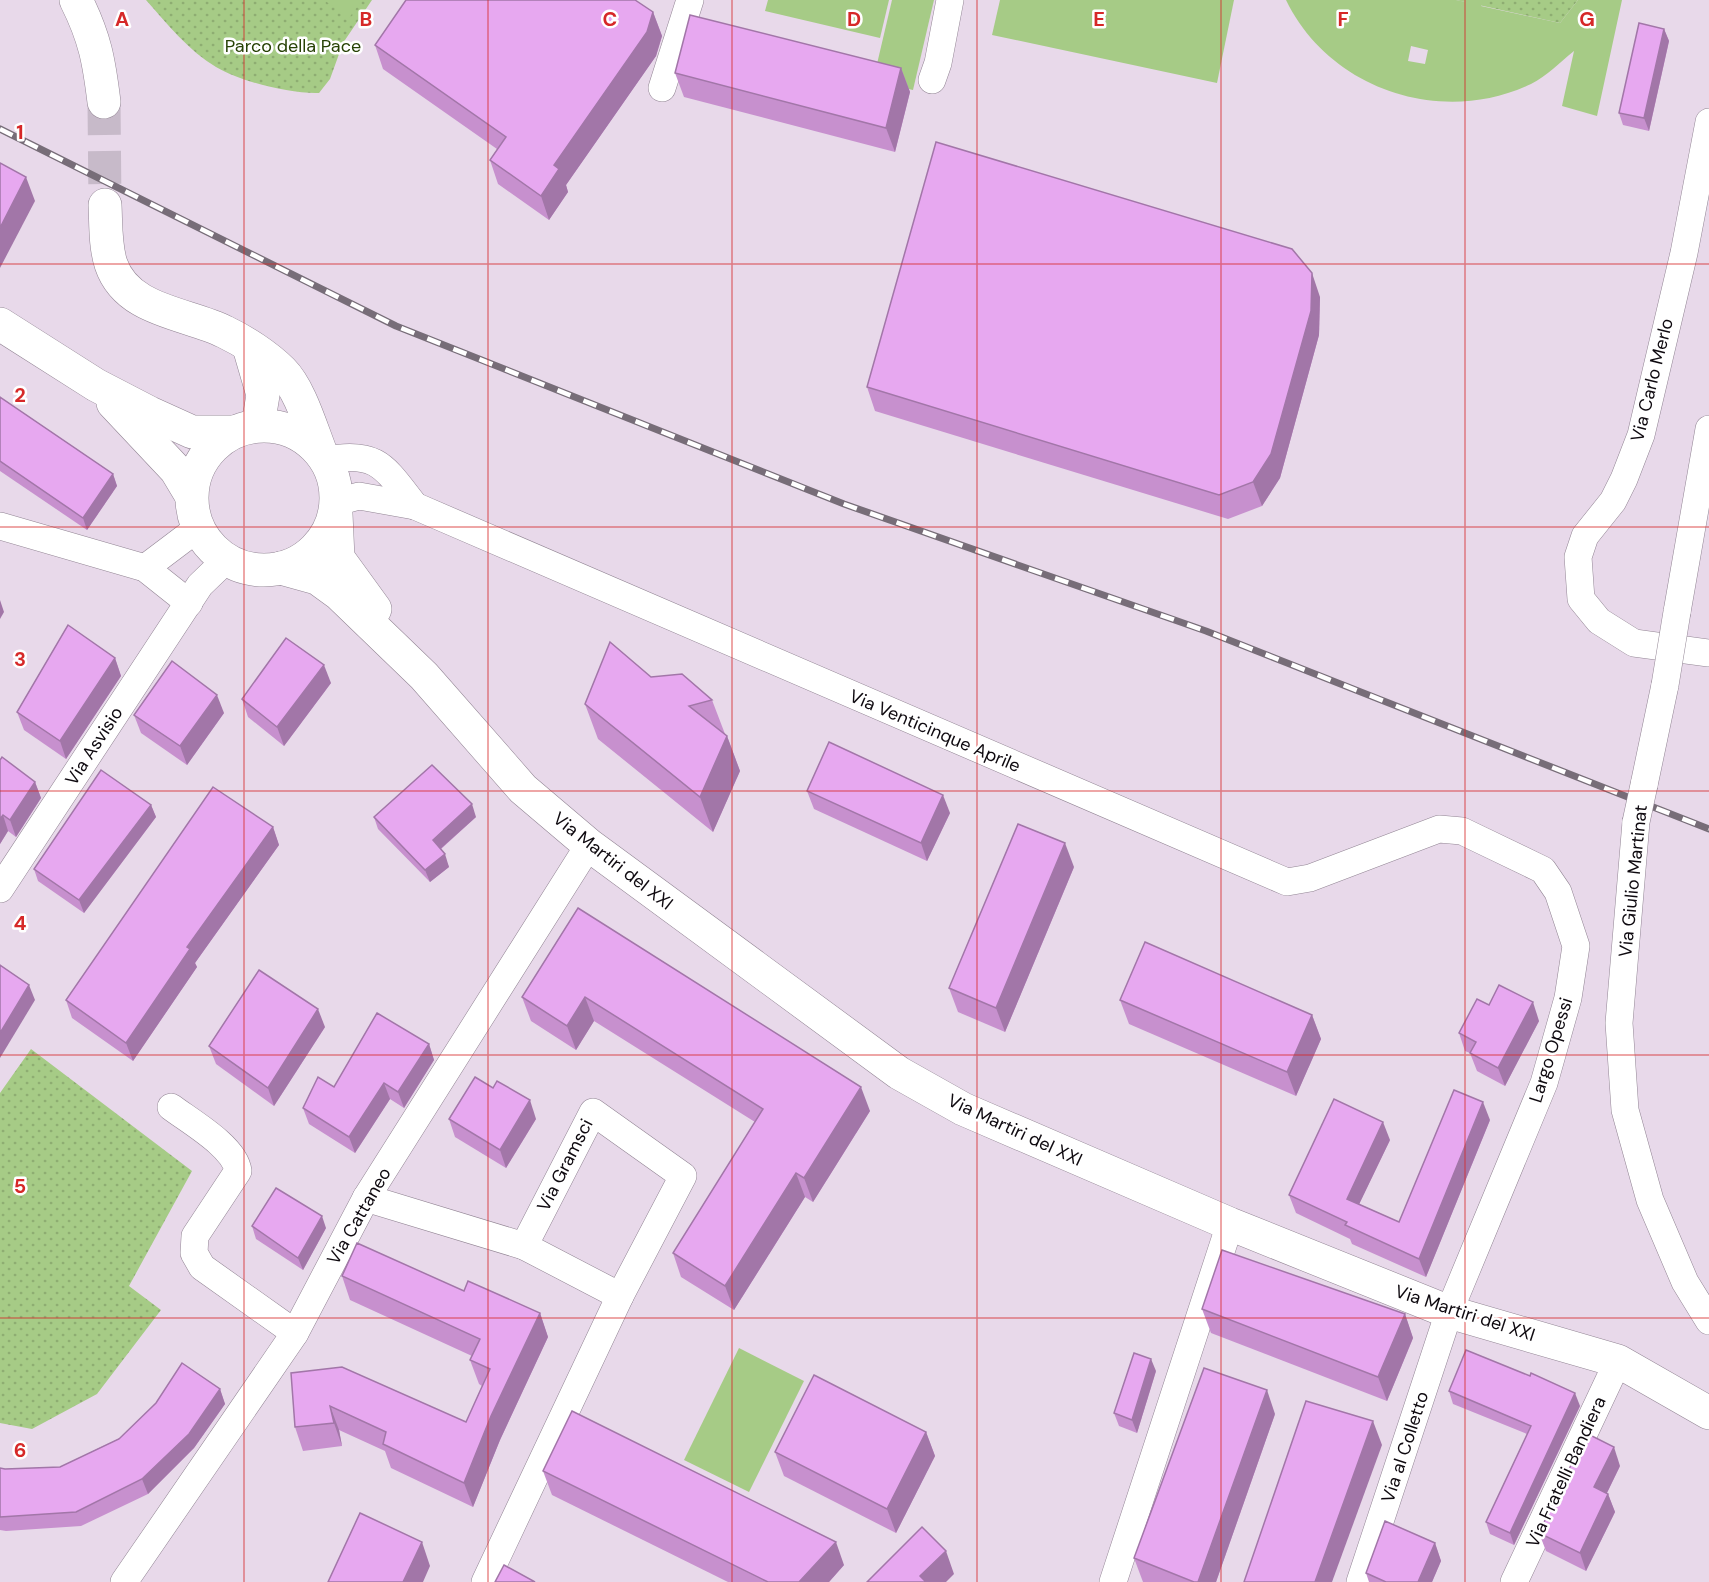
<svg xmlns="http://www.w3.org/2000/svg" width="1709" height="1582" font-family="'DM Sans',sans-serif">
<defs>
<pattern id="green-dots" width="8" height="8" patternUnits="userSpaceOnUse" patternTransform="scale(1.5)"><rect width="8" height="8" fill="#a6cb86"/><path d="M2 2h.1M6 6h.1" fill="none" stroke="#8ead72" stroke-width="1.8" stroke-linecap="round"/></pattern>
</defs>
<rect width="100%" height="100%" fill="#e8d9ea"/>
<g fill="url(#green-dots)">
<path d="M146,0h226l-29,43 -13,36 -11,14c-29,1 -77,-11 -103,-26 -27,-16 -49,-43 -70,-67z"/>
<path d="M1456,0h122l-18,23z"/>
<path d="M31,1049l161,122 -63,115 32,24 -64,84 -65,35 -32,-6v-330z"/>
</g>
<g fill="#a6cb86" fill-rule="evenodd">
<path d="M324,0h38l-13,18z"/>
<path d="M768,0h121l-9,38 -115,-27z"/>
<path d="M892,0h42l-21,90 -40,-9z"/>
<path d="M1000,0h234l-17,83 -225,-48z"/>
<path d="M1286,0h170l10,2 1,-2h16l-2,6 79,17 18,-23h44l-25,116 -35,-10 12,-55c-14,11 -27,25 -43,33 -90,43 -202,5 -245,-84zM1411,46l17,4 -3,14 -17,-3z"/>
<path d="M739,1348l65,33 -55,111 -65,-32z"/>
</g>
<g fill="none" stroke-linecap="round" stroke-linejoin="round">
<path stroke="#c7bac9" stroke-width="33" stroke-dasharray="33 16" stroke-linecap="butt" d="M104,102l1,103"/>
<defs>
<g id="minor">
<path d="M932,80l6,-17 12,-63"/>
<path d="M662,88l28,-88"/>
<path d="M1709,122l-25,131 -43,182 -17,44 -11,22 -28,35 -7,21 3,42 18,22 35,22 75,10"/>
<path d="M326,460c52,-10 59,8 89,46"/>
<path d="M337,502l22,-6 56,10 872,376 23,-4 129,-49 23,2 81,39 15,22 18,54 -8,52 -24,85 -95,229 -89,270"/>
<path d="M0,526l145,42 44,35"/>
<path d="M145,568l53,-40"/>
<path d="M1677,612l32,-183"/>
<path d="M1644,785l21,-100"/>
<path d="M1636,822l-17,201 6,87 25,90 35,82 24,39"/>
<path d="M0,889l200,-304 26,-25"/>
<path d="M171,1107c20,15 64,40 67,64l-43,65 -1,17 8,14 93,66"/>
<path d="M366,1198l158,48 96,50 -135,286"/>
<path d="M524,1246l69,-134 90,64 -63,120"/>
<path d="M124,1582l171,-249 71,-135 223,-353"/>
<path d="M1113,1582l117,-358"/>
<path d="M1514,1582l104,-221"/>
</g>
<g id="tertiary">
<path d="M76,0c19,38 23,61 28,102"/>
<path d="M105,205c1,19 0,41 6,59 16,48 77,49 114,68 19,9 42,24 57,39 18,18 29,57 39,82"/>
<path d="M0,324l96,61 54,28 42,19h41"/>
<path d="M249,347l14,48 -5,30"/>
<path d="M113,403l63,67 15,25"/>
<circle cx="264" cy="498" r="72"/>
<path d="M336,514l2,44 37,51"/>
<path d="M281,568l36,10 22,16 85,82 99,113 66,56 310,228 64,36 267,115 219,88 169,49 91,52"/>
</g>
</defs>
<use href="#minor" stroke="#928594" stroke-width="28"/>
<use href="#tertiary" stroke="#928594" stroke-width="34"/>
<use href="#minor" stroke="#fff" stroke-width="27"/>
<use href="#tertiary" stroke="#fff" stroke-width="33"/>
<defs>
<path id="rail" d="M0,129l396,197 448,178 362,127 503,198"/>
</defs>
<use href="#rail" stroke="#776d78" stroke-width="7"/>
<use href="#rail" stroke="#fff" stroke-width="4.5" stroke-dasharray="14" stroke-linecap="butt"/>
<defs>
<g id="minor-bridge">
<path d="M1665,685l12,-73"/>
<path d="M1636,822l8,-37"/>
</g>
</defs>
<use href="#minor-bridge" stroke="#928594" stroke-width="28" stroke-linecap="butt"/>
<use href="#minor-bridge" stroke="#fff" stroke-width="27"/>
</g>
<g fill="#c790ce">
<path d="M653,12l9,24 -6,20 -90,129 2,7 -19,28 -51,-36 -8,-24 7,-11 -114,-80 -8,-24z"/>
<path d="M1664,29l5,12 -20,90 -26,-6 -4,-12z"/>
<path d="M901,68l9,24 -15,60 -211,-55 -9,-24z"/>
<path d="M1320,297l-1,38 -39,143 -18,28 -34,13 -353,-108 -8,-24z"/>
<path d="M0,397l113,77 4,12 -30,44 -87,-59z"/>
<path d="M115,658l6,18 -55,83 -42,-29 -7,-18z"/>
<path d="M651,677l61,23 13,34 2,2 13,35 -27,61 -115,-93 -13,-35z"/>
<path d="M331,683l-47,63 -36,-29 -6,-18z"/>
<path d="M224,713l-37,52 -46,-32 -7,-18z"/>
<path d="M0,760l35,22 6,16 -25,39 -8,-6 -8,13z"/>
<path d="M807,791l143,22 -23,48 -113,-52z"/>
<path d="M151,805l5,12 -72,96 -46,-32 -4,-12z"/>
<path d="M374,817h102l-35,32 8,18 -19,15 -52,-53z"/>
<path d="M273,827l6,18 -84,118 2,4 -64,94 -61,-43 -6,-18z"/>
<path d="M1074,867l-69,165 -47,-20 -9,-24z"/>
<path d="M578,908l292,203 -57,91 -8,-5 -71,113 -53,-33 -8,-24 82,-131 -161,-101 -18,29 -45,-29 -9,-24z"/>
<path d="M1120,1000l192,15 9,24 -25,57 -167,-72z"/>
<path d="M1489,1005l50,16 -34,65 -28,-15 -7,-18 -5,-2 -6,-18z"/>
<path d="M325,1027l-51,79 -58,-42 -7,-18z"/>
<path d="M429,1044l5,16 -30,48 -14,-9 -35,54 -46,-29 -6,-16 31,-21z"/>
<path d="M449,1119h87l-30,49 -51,-31z"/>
<path d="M1490,1120l-64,157 -74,-33 -2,-5 -54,-26 -7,-18 101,-55 -31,64 40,18z"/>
<path d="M252,1226l74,2 -23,42 -47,-31z"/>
<path d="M342,1276l122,15 76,22 8,24 -48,103 -27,67 -82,-39 -6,-17 -46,-21 3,16 -39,5 -8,-24 -4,-54 175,49 16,-36 -3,-2 -9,-24 2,-4 -122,-56z"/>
<path d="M1202,1309l203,5 8,24 -26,63 -176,-68z"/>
<path d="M1156,1371l-19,62 -18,-7 -5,-13z"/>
<path d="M220,1389l5,15 -31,44 -46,46 -67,32 -75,5 -6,-1v-62l5,1 55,-2z"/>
<path d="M1449,1391l131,15 -66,139 -24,-11 -4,-12 41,-88 -74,-30z"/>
<path d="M1275,1414l-59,168h-73l-9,-24z"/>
<path d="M926,1432l9,24 -39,77 -112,-57 -9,-24z"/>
<path d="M1620,1466l-13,27 1,1 7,18 -29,59 -40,-20 -7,-18z"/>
<path d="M543,1471l301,94 -15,17h-101l-176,-87z"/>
<path d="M1435,1543l6,18 -9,21h-63l-3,-9z"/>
</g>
<g fill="#a276a8">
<path d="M653,12l9,24 -6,20 -90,129 2,7 -19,28 -8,-24 13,-31z"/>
<path d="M1664,29l5,12 -20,90 -5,-13z"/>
<path d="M901,68l9,24 -15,60 -9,-24z"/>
<path d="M26,177l9,24 -35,67v-40z"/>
<path d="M1312,273l8,24 -1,38 -39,143 -18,28 -9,-24z"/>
<path d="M113,474l4,12 -30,44 -4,-12z"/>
<path d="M0,600l4,12 -4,7z"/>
<path d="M115,658l6,18 -55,83 -6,-18z"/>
<path d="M324,665l7,18 -47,63 -7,-19z"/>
<path d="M217,695l7,18 -37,52 -7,-19z"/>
<path d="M727,736l13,35 -27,61 -13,-35z"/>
<path d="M35,782l6,16 -25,39 -6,-17z"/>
<path d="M943,795l7,18 -23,48 -6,-18z"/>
<path d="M472,804l4,13 -39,35 -4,-12z"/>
<path d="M151,805l5,12 -72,96 -5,-13z"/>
<path d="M3,815l5,16 -8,13v-25z"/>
<path d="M273,827l6,18 -84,118 2,4 -64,94 -7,-18 61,-96z"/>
<path d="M1065,843l9,24 -69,165 -9,-24z"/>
<path d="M445,854l4,13 -19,15 -5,-12z"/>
<path d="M29,985l6,15 -35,58v-25z"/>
<path d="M585,997l9,24 -18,29 -9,-24z"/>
<path d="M1533,1002l6,19 -34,65 -7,-18z"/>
<path d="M318,1009l7,18 -51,79 -6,-18z"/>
<path d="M1312,1015l9,24 -25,57 -9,-24z"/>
<path d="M429,1044l5,16 -30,48 -6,-16z"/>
<path d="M384,1083l6,16 -35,54 -6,-16z"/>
<path d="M861,1087l9,24 -57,91 -9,-24z"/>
<path d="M530,1100l6,19 -30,49 -6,-18z"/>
<path d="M1483,1102l7,18 -64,157 -7,-18z"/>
<path d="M1383,1122l7,18 -37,77 -6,-18z"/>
<path d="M796,1173l9,24 -71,113 -9,-24z"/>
<path d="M322,1216l4,12 -23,42 -5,-12z"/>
<path d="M540,1313l8,24 -48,103 -27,67 -9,-24 27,-67z"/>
<path d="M1405,1314l8,24 -26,63 -9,-24z"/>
<path d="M1151,1359l5,12 -19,62 -5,-13z"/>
<path d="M220,1389l5,15 -31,44 -46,46 -6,-15z"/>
<path d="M1267,1390l8,24 -59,168h-18z"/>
<path d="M1575,1393l5,13 -66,139 -4,-12z"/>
<path d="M330,1406l9,24 3,16 -8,-23z"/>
<path d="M1373,1421l9,24 -50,137h-17z"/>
<path d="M926,1432l9,24 -39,77 -9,-24z"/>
<path d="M1614,1447l6,19 -19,39 -7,-18z"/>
<path d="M1608,1494l7,18 -29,59 -6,-18z"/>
<path d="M422,1542l8,24 -7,16h-20z"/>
<path d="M836,1542l8,23 -15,17h-30z"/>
<path d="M1435,1543l6,18 -9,21h-14z"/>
<path d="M946,1551l8,23 -8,8h-24l-2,-6z"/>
</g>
<g fill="#e7a8f0" stroke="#a276a8" stroke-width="1.5">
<path d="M406,0h229l18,12 -6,20 -93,133 5,4 -18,27 -51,-36 16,-23 -131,-92z"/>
<path d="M690,15l211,53 -15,60 -211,-55z"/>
<path d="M1639,23l25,6 -20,89 -25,-5z"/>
<path d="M936,142l356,107 20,24 -1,38 -40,143 -18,28 -34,13 -352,-108z"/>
<path d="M0,163l26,14 -26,51z"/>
<path d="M0,397l113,77 -30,44 -83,-57z"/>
<path d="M68,625l47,33 -55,83 -43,-29z"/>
<path d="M286,638l38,27 -47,62 -35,-28z"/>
<path d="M610,642l41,35 31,-3 30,26 -23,6 38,30 -27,61 -115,-93z"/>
<path d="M172,661l45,34 -37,51 -46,-31z"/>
<path d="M829,742l114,53 -22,48 -114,-52z"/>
<path d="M2,757l33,25 -25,38 -7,-5 -3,4v-59z"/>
<path d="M432,765l40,39 -39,36 12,14 -20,16 -51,-53z"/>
<path d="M101,770l50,35 -72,95 -45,-31z"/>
<path d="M213,787l60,40 -86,120 3,2 -64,94 -60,-43z"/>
<path d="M1018,824l47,19 -69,165 -47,-20z"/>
<path d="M578,908l283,179 -57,91 -8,-5 -71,113 -52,-33 90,-144 -178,-112 -18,29 -45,-29z"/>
<path d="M1145,942l167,73 -25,57 -167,-72z"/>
<path d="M0,965l29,20 -29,48z"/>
<path d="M259,970l59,39 -50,79 -59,-42z"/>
<path d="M1499,985l34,17 -35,66 -28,-15 6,-11 -17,-9 18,-34 12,6z"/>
<path d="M377,1013l52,31 -31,48 -14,-9 -35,54 -46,-29 15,-31 16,10z"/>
<path d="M475,1077l18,11 4,-7 33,19 -30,50 -51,-31z"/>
<path d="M1454,1090l29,12 -64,157 -74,-34 2,-3 -58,-27 45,-96 49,23 -36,77 52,23z"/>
<path d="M276,1188l46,28 -24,42 -46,-32z"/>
<path d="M357,1243l107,48 4,-10 72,32 -49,103 -27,67 -81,-39 3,-12 -56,-26 4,17 -39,4 -4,-54 51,-6 124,55 24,-53 -20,-9 10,-21 -138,-63z"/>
<path d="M1222,1250l183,64 -27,63 -176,-68z"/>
<path d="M1466,1350l64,26 1,-3 44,20 -65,140 -24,-11 45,-96 -82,-35z"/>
<path d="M1134,1353l17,6 -19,61 -18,-7z"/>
<path d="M182,1363l38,26 -31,45 -47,45 -66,33 -76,5v-49l5,1 55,-2 59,-28 37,-36z"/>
<path d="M1204,1368l63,22 -69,192h-4l-60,-24z"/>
<path d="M814,1375l112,57 -39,77 -112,-57z"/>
<path d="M1306,1401l67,20 -58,161h-71z"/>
<path d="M572,1411l264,131 -37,40h-31l-225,-111z"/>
<path d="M1586,1433l28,14 -20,40 14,7 -28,59 -41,-20z"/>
<path d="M360,1513l62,29 -19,40h-75z"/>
<path d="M1385,1521l50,22 -17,39h-32l-20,-9z"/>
<path d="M922,1527l24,24 -26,25 6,6h-59z"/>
<path d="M504,1565l31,17h-40z"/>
</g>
<path fill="none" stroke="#d62828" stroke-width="1.5" stroke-opacity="0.55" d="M244,0v1582M488,0v1582M732,0v1582M977,0v1582M1221,0v1582M1465,0v1582M0,264h1709M0,527h1709M0,791h1709M0,1055h1709M0,1318h1709"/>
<g text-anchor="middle" stroke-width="5" stroke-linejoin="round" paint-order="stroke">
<g font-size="18" fill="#264104" stroke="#fff">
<text x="293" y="52">Parco della Pace</text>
</g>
<g font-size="18" fill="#0e090f" stroke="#fff">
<text transform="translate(1652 380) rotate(-76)" y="6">Via Carlo Merlo</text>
<text transform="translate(935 731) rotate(23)" y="6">Via Venticinque Aprile</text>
<text transform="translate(94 746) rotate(-57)" y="6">Via Asvisio</text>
<text transform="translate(613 861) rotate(38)" y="6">Via Martiri del XXI</text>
<text transform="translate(1633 881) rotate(-84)" y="6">Via Giulio Martinat</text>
<text transform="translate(1551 1050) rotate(-73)" y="6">Largo Opessi</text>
<text transform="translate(1015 1130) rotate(25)" y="6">Via Martiri del XXI</text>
<text transform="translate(565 1165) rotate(-63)" y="6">Via Gramsci</text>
<text transform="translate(359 1216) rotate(-60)" y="6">Via Cattaneo</text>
<text transform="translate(1465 1313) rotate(18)" y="6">Via Martiri del XXI</text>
<text transform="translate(1405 1447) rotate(-72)" y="6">Via al Colletto</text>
<text transform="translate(1566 1472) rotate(-65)" y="6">Via Fratelli Bandiera</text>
</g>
</g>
<g font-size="20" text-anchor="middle" font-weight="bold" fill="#d62828" stroke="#fff" stroke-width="5" stroke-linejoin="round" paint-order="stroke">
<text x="122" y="26">A</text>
<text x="366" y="26">B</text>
<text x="610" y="26">C</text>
<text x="854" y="26">D</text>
<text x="1099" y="26">E</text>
<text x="1343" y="26">F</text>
<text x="1587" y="26">G</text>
<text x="20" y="139">1</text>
<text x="20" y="402">2</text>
<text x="20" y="666">3</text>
<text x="20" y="930">4</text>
<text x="20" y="1193">5</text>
<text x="20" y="1457">6</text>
</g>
</svg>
